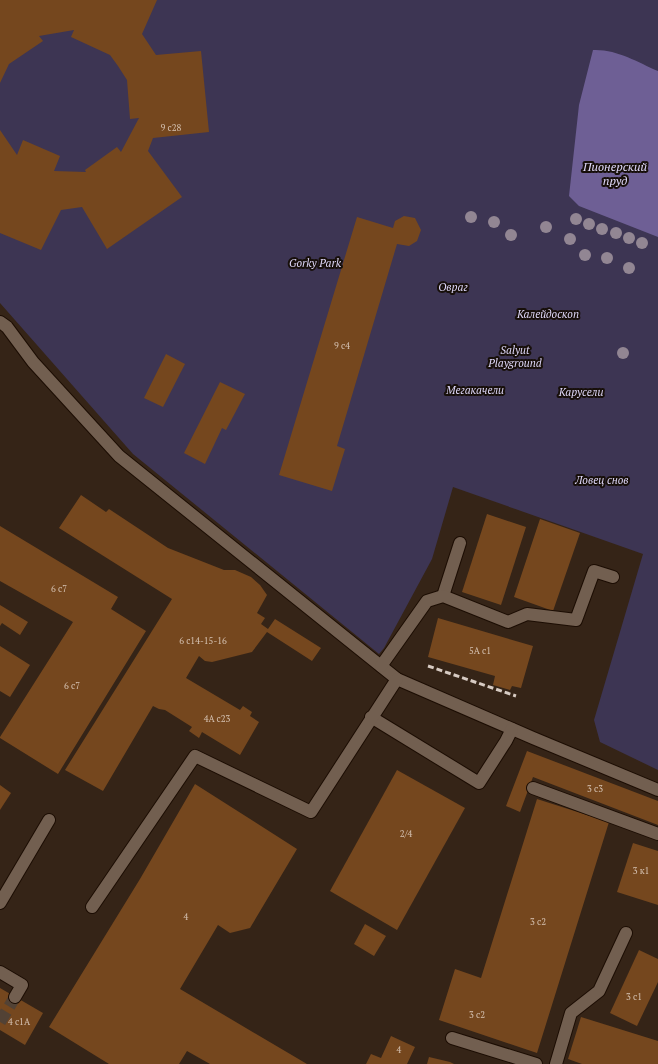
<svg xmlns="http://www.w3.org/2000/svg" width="658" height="1064" font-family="'PT Serif',serif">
<rect width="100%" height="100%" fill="#352417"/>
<path fill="#3d3553" d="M0,0h658v770l-58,-28 -6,-22 49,-166 -190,-67 -21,72 -48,89 -5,6 -246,-200 -133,-151z"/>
<path fill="#6e5f95" d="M593,50c24,-1 44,12 65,21v166l-79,-31 -10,-10 10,-91z"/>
<g fill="#75471e">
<path d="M0,0h157l-15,34 14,21 45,-4 8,81 -56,6 -5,13 34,46 -75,52 -25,-42 -21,3 -20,40 -41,-17v-103l17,25 6,-15 37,16 -6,15 32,1 -1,-2 32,-23 4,5 18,-34 -9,1 -3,-39 -9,-14 -8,-11 -39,-18 3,-7 -35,6 4,5 -34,23 -9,19z"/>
<path d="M404,216l11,2 6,12 -4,11 -8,5 -12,-2 -60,202 8,3 -13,42 -53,-16 78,-258 36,11 2,-7z"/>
<path d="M166,354l19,10 -22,43 -19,-9z"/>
<path d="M220,382l25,12 -19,36 -4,-2 -17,36 -21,-11z"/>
<path d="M81,495l25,17 3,-3 59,39 56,22h11l16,7 9,8 7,10 -10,18 8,5 -4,6 7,5 7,-10 46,29 -9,13 -45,-29 -15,20 -40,10 -7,-1 -6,-5 -13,22 54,32 3,-4 9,6 -2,4 9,6 -19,33 -38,-23 -3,6 -10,-7 3,-4 -27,-17 -6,-1 -6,-3 -50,85 -38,-21 107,-171 -113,-71z"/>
<path d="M487,514l39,13 -25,78 -39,-13z"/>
<path d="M540,519l40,14 -27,78 -39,-14z"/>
<path d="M0,526l118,71 -7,12 35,22 -88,143 -58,-36v-1l73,-115 -73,-41z"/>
<path d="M0,605l28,17 -8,13 -18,-12 -2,3z"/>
<path d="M438,618l95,28 -12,42 -9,-2 -2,4 -17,-5 2,-9 -67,-19z"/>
<path d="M0,646l30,19 -20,32 -10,-6z"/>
<path d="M527,751l131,50v24l-125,-48 -13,35 -14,-6z"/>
<path d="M397,770l68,38 -68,122 -67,-39z"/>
<path d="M195,784l102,65 -47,79 -20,5 -12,-8 -38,64 127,75h-97l-23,-13 -8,13h-70l-60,-37 91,-148z"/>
<path d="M0,785l11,8 -11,17z"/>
<path d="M537,799l72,23 -72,231 -98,-33 16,-51 26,9z"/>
<path d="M633,843l25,8v54l-41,-13z"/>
<path d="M365,924l21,12 -12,20 -20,-12z"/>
<path d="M639,950l19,9v23l-21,44 -27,-13z"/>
<path d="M0,988l43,25 -18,32 -25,-15z"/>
<path d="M581,1017l77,24v23h-76l-14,-5z"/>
<path d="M391,1036l24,11 -8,17h-41l5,-10 10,4z"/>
<path d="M429,1057l21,5 4,2h-27z"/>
</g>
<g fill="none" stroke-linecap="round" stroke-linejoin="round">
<path stroke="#524235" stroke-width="12" stroke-dasharray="12 6" stroke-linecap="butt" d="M0,1022l15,-25"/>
<defs>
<g id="minor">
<path d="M0,322l7,5 26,35 86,94 278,223 136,59 125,52"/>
<path d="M443,596l17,-53"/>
<path d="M381,666l46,-65 16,-5 65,26 19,-8 49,6 18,-49 19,6"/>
<path d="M371,717l108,66 27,-42 6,-12"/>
<path d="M533,788l125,46"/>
<path d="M0,903l49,-83"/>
<path d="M92,907l103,-151 116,56 86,-133"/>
<path d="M0,972l22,13 -7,12"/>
<path d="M452,1038l84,26"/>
<path d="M556,1064l15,-51 28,-22 27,-58"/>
</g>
</defs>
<use href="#minor" stroke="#1c0d03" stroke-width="14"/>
<use href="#minor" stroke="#725f50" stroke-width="12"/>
<path stroke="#d7cbc3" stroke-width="3" stroke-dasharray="6 3" stroke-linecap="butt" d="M428,666l88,30"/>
</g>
<g fill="#928693">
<circle cx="471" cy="217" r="6"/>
<circle cx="576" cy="219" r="6"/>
<circle cx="494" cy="222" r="6"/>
<circle cx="589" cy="224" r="6"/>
<circle cx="546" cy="227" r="6"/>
<circle cx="602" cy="229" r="6"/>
<circle cx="616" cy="233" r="6"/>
<circle cx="511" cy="235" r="6"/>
<circle cx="629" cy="238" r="6"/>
<circle cx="570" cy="239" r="6"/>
<circle cx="642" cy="243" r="6"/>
<circle cx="585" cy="255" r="6"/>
<circle cx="607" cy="258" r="6"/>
<circle cx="629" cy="268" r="6"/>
<circle cx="623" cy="353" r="6"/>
</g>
<g text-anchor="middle" stroke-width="4" stroke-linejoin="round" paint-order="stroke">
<g font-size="9" fill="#d4c0b0">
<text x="171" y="131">9 с28</text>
<text x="342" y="349">9 с4</text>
<text x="59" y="592">6 с7</text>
<text x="203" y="644">6 с14-15-16</text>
<text x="480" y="654">5А с1</text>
<text x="72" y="689">6 с7</text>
<text x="217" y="722">4А с23</text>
<text x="595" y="792">3 с3</text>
<text x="406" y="837">2/4</text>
<text x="641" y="874">3 к1</text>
<text x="186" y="920">4</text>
<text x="538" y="925">3 с2</text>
<text x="634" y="1000">3 с1</text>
<text x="477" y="1018">3 с2</text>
<text x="19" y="1025">4 с1А</text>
<text x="399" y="1053">4</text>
</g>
<g font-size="11" font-style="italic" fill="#ded7f8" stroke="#170f0a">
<text x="315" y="267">Gorky Park</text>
<text x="453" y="291">Овраг</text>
<text x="548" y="318">Калейдоскоп</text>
<text x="515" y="354">Salyut<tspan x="515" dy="13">Playground</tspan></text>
<text x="475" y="394">Мегакачели</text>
<text x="581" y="396">Карусели</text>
<text x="602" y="484">Ловец снов</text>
</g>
<g font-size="12" font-style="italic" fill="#e0d9fa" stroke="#170f0a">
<text x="615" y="171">Пионерский<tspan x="615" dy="14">пруд</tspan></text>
</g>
</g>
</svg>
